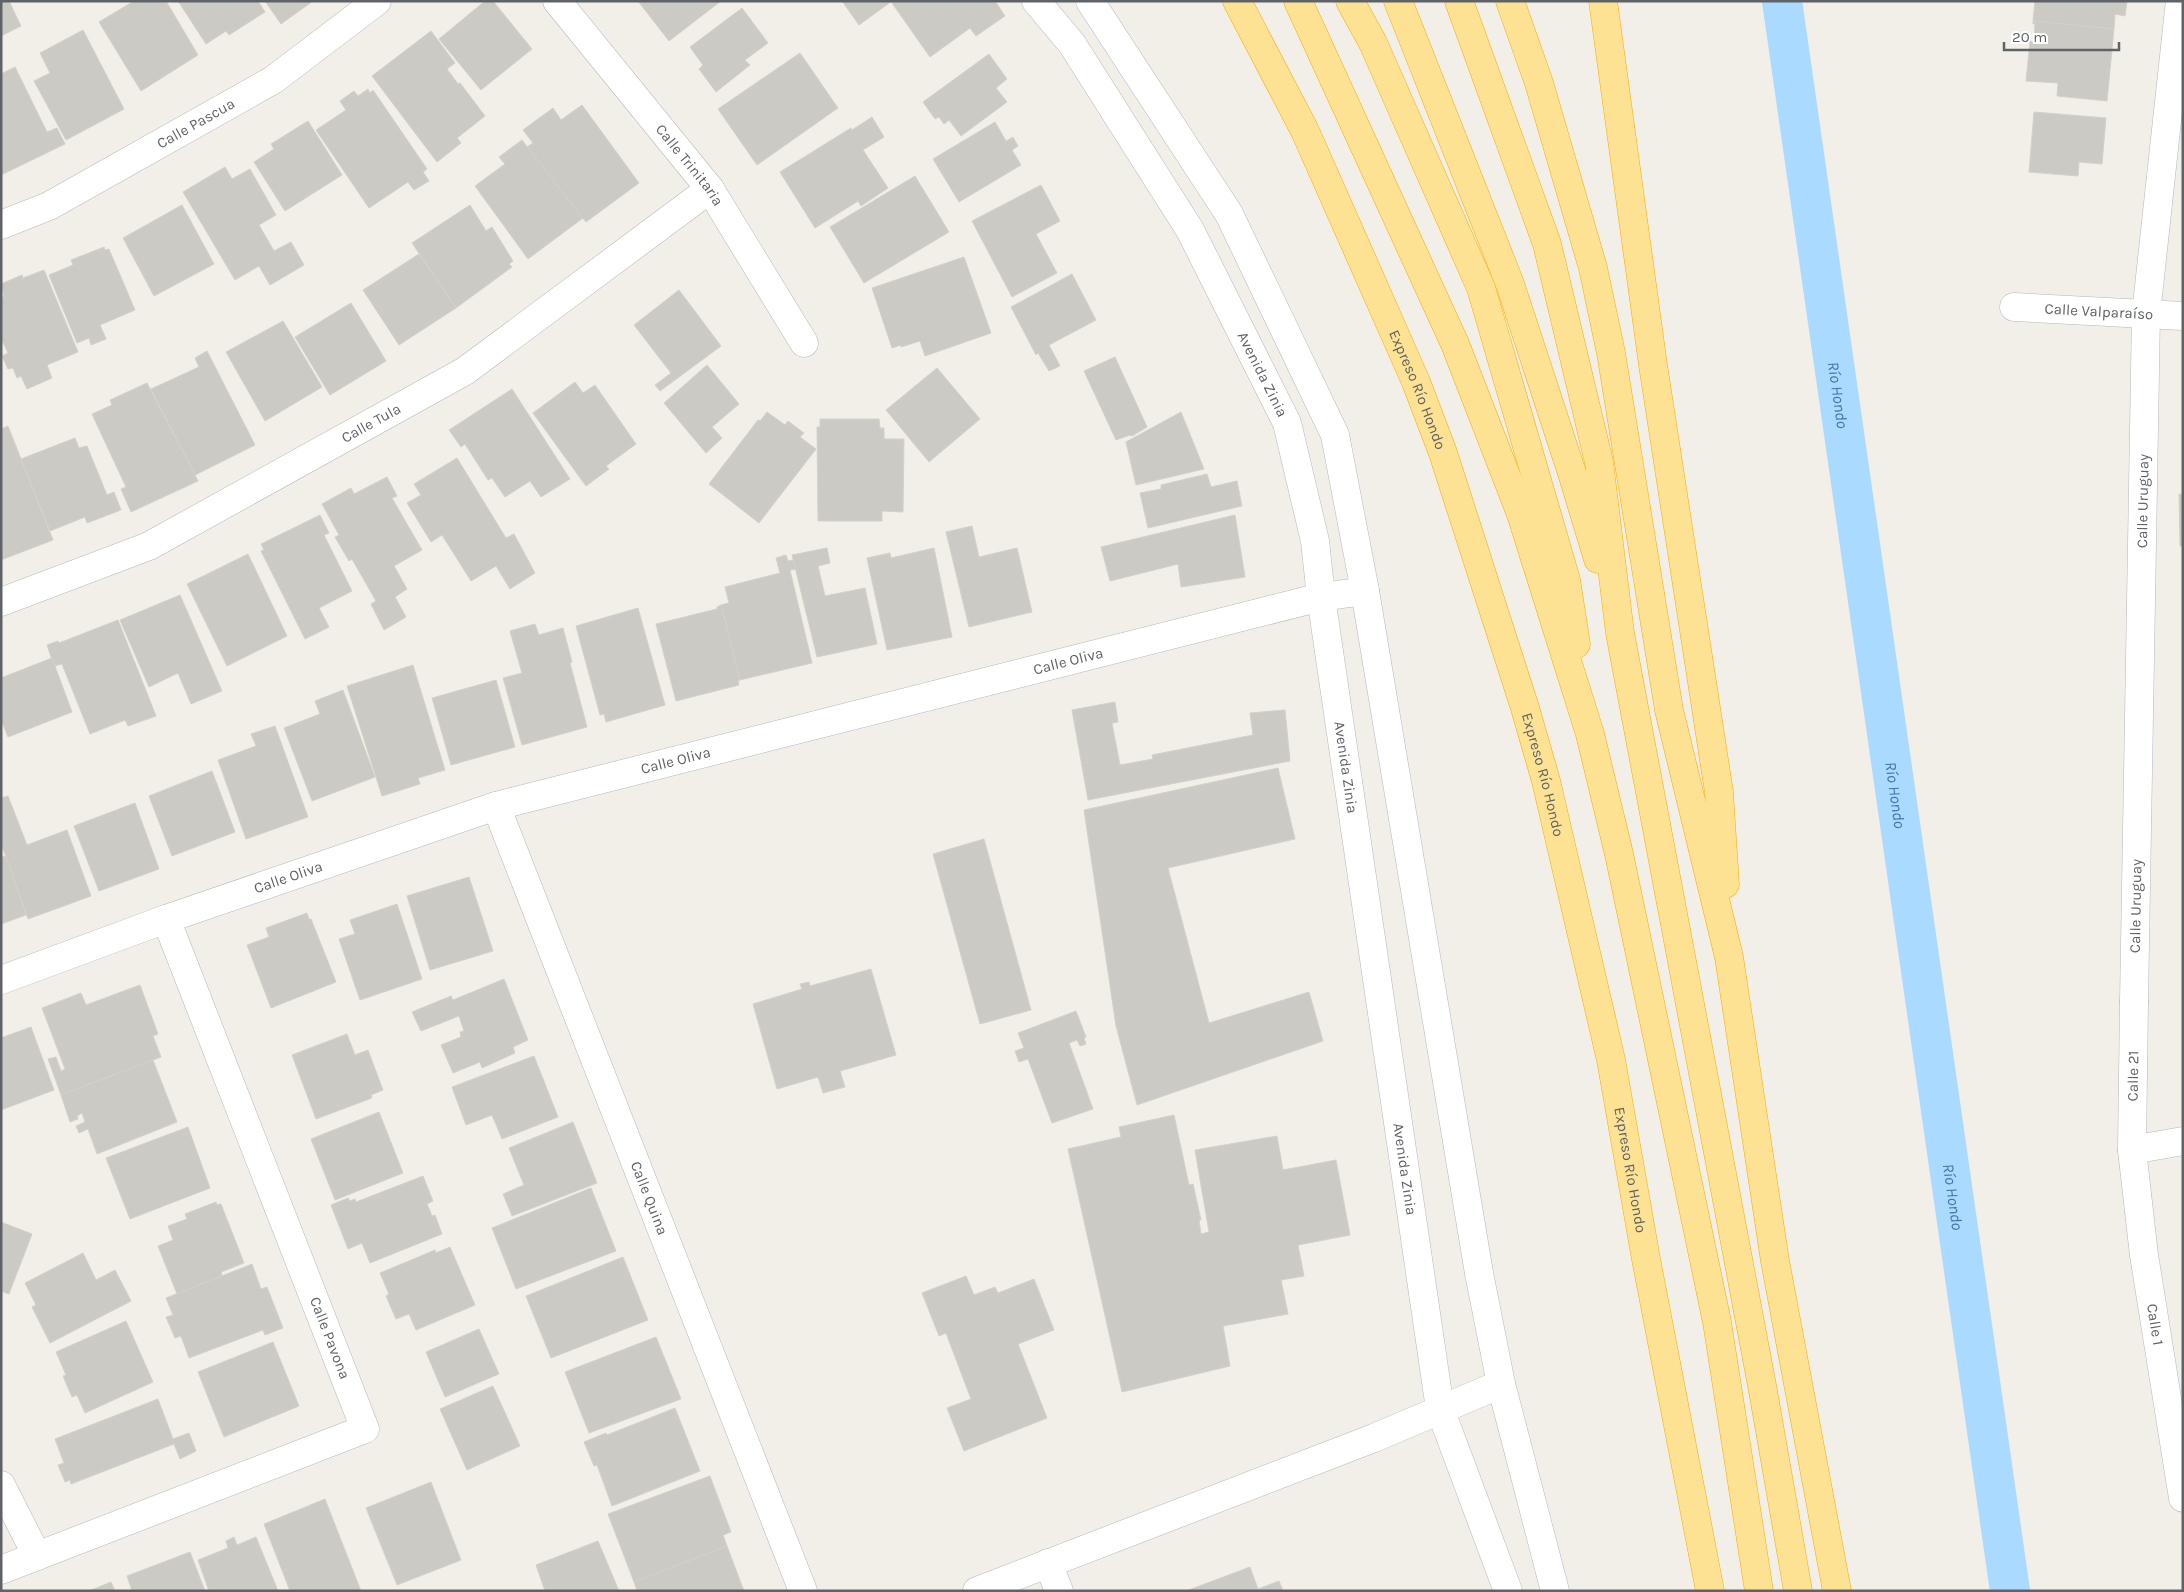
<svg xmlns="http://www.w3.org/2000/svg" width="2184" height="1592" font-family="Karla,sans-serif">
<rect width="100%" height="100%" fill="#f1efe8"/>
<g fill="none" stroke-linecap="round" stroke-linejoin="round">
<path stroke="#aadaff" stroke-width="40" id="s1" d="M1782,1l228,1590"/>
</g>
<g fill="#cccac5" stroke="#d6d1c6">
<path d="M1,1h8l12,25 -20,10z"/>
<path d="M134,1h32l32,54 -57,36 -42,-69z"/>
<path d="M178,1h80l7,11 -36,23 -3,-4 -20,13z"/>
<path d="M265,1h48l-32,23z"/>
<path d="M485,1h8l39,48 -51,41 -42,-51z"/>
<path d="M638,1h83l-52,40z"/>
<path d="M842,1h50l-33,24z"/>
<path d="M895,1h100l10,15 -29,20 -6,-8 -40,29 -38,-54z"/>
<path d="M2035,1h92l-2,15 -10,-2 -1,15 -81,-8z"/>
<path d="M742,8l26,35 -23,17 5,5 -34,27 -17,-23 4,-4 -13,-18z"/>
<path d="M2033,21l81,8 -7,72 -50,-5 1,-13 -32,-2 4,-40 4,1 1,-18h-2z"/>
<path d="M83,30l41,79 -58,31 -32,-59 16,-8 -10,-20z"/>
<path d="M431,31l24,32 -8,6 11,15 2,-1 25,33 -28,22 4,5 -24,19 -65,-86z"/>
<path d="M800,53l38,55 -81,57 -39,-56z"/>
<path d="M989,54l18,25 -11,9 11,14 -46,34 -12,-16 -5,4 -5,-7 -4,2 -12,-17z"/>
<path d="M15,67l32,65 10,-4 8,16 -64,31v-101z"/>
<path d="M368,89l2,4 3,-3 54,79 -4,3 6,9 -15,9 -6,-8 -39,26 -53,-78 30,-20 -6,-9 14,-10 4,5z"/>
<path d="M582,105l57,78 -53,39 -59,-75 6,-4 -10,-13 30,-22 8,12z"/>
<path d="M2034,112l72,6 -4,46 -23,-2 -1,14 -49,-4z"/>
<path d="M872,117l12,20 -21,13 25,38 -27,18 -3,-5 -43,27 -35,-56 71,-44 1,2z"/>
<path d="M308,121l34,54 -57,36 -31,-49 20,-13 -3,-5z"/>
<path d="M995,122l11,19 7,-4 5,9 -6,4 9,15 -62,37 -26,-43z"/>
<path d="M522,140l61,78 -55,41 -53,-73 30,-22 -6,-7z"/>
<path d="M225,167l7,12 18,-10 26,46 -17,10 15,26 17,-9 13,23 -34,20 -11,-19 -24,14 -52,-88z"/>
<path d="M915,176l34,56 -85,51 -34,-56z"/>
<path d="M1041,185l19,36 -24,13 21,39 -45,24 -40,-76z"/>
<path d="M182,205l32,59 -60,32 -31,-58z"/>
<path d="M470,205l16,26 6,-4 21,34 -4,3 3,3 -56,41 -44,-65z"/>
<path d="M104,247l1,3 4,-1 26,61 -35,15 6,14 -15,6 -2,-7 -12,5 -28,-68 24,-10 -2,-5z"/>
<path d="M419,254l37,54 -57,37 -36,-55z"/>
<path d="M964,257l27,76 -66,23 -5,-15 -19,6v-2l-9,3 -20,-60z"/>
<path d="M44,270l34,82 -31,13 5,13 -25,11 -6,-13 -4,2 -4,-10 -5,1 -6,-13 6,-3 -7,-15v-40l3,-2 -3,-12 21,-9 1,3z"/>
<path d="M1072,274l24,46 -47,25 11,21 -11,5 -11,-18 -2,2 -25,-48z"/>
<path d="M679,290l42,56 -61,45 -5,-6 16,-12 -37,-48z"/>
<path d="M351,303l35,58 -56,34 -35,-58z"/>
<path d="M283,321l39,66 -57,34 -39,-69z"/>
<path d="M207,351l48,94 -60,30 -44,-86 48,-22 -4,-9z"/>
<path d="M1115,357l32,70 -15,9 -2,-1 -14,5 -32,-69z"/>
<path d="M707,365l32,39 -27,23 10,11 -16,15 -42,-50z"/>
<path d="M937,368l43,51 -51,43 -43,-52z"/>
<path d="M575,382l8,11 12,-8 41,59 -30,22 3,3 -23,17 -53,-73z"/>
<path d="M147,383l51,98 -67,31 -10,-23 5,-2 -34,-73 20,-9 -2,-5z"/>
<path d="M512,389l58,90 -29,18 -11,-16 -25,16 -13,-19 -4,2 -23,-36 -4,3 -12,-17z"/>
<path d="M767,412l18,13 3,-4 16,12 -4,4 16,12 -57,74 -50,-39 49,-64 2,1z"/>
<path d="M1181,412l23,57 -68,16 -10,-43z"/>
<path d="M820,419h59l1,9h4v11h20l-1,73 -21,-1v10h-64l-1,-94h3z"/>
<path d="M8,426l45,114 -52,20v-131z"/>
<path d="M75,438l4,10 8,-2 20,49 7,-3 7,18 -34,13 -2,-6 -35,14 -29,-72z"/>
<path d="M457,458l49,80 8,-4 21,39 -25,16 -14,-23 -25,15 -29,-46 -11,7 -24,-39 14,-8 -7,-11z"/>
<path d="M1207,474l4,13 26,-6 5,25 -94,22 -8,-35 21,-4v-4z"/>
<path d="M387,477l10,19 -5,2 30,52 -28,16 13,23 -12,8 11,20 -22,13 -13,-26 5,-3 -24,-42 -3,2 -14,-24 4,-2 -17,-31 29,-16 3,6z"/>
<path d="M2179,494l4,1v51h-3z"/>
<path d="M320,515l9,18 -5,2 28,56 -33,17 10,19 -24,12 -44,-88 3,-1 -3,-6z"/>
<path d="M1235,515l10,62 -64,10 -3,-23 -68,17 -9,-34z"/>
<path d="M972,526l7,31 38,-9 15,64 -63,15 -23,-95z"/>
<path d="M827,548l3,15 -12,3 7,30 40,-8 12,56 -60,13 -25,-102z"/>
<path d="M934,548l18,89 -65,13 -20,-92 23,-5 1,5z"/>
<path d="M248,554l39,82 -60,30 -40,-82z"/>
<path d="M786,555l2,6 5,-1 3,9 -6,1 22,93 -72,17 -19,-75 8,-2 -4,-16 55,-14 -4,-15z"/>
<path d="M180,595l42,96 -31,13 -13,-31 -29,14 -29,-67z"/>
<path d="M721,605l19,75 -2,1 1,4 -63,16 -20,-77 61,-15v-2z"/>
<path d="M638,608l27,97 -59,17 -2,-8 -4,1 -24,-89z"/>
<path d="M118,620l38,96 -28,10 -3,-6 -35,14 -28,-70 -8,2 -7,-21 11,-4 1,2z"/>
<path d="M535,624l4,11 24,-7 9,34 -2,1 17,64 -65,18 -19,-67 19,-5 -12,-42z"/>
<path d="M52,658l20,54 -64,25 -7,-18v-41z"/>
<path d="M413,665l32,105 -27,8 2,6 -38,12 -35,-110z"/>
<path d="M496,680l19,67 -64,18 -19,-67z"/>
<path d="M343,690l32,87 -63,24 -28,-73 36,-14 -5,-13z"/>
<path d="M1115,702l3,20 -6,1 8,42 33,-6 -1,-4 101,-20 -3,-22 35,-3 5,51 -202,39 -16,-90z"/>
<path d="M275,726l33,91 -62,22 -28,-79 38,-14 -5,-12z"/>
<path d="M1278,768l17,71 -127,29 41,155 100,-31 14,49 -186,64 -21,-79 -32,-216z"/>
<path d="M212,771l23,61 -63,24 -23,-60z"/>
<path d="M8,796l19,49 40,-15 24,66 -63,23 -27,-76v-45z"/>
<path d="M135,803l24,66 -60,22 -25,-65z"/>
<path d="M984,839l47,171 -51,14 -47,-170z"/>
<path d="M6,856l20,59 -25,9v-67z"/>
<path d="M469,877l24,74 -63,19 -23,-74z"/>
<path d="M397,904l25,75 -62,21 -21,-61 16,-5 -5,-14z"/>
<path d="M307,913l2,6h2l25,63 -65,26 -24,-63 22,-8 -3,-9z"/>
<path d="M871,969l25,86 -56,16 5,16 -22,6 -5,-16 -41,12 -24,-85 49,-15 -2,-5 9,-2 1,4z"/>
<path d="M504,979l24,61 -15,7 2,6 -33,15 -2,-6 -27,11 -12,-28 20,-8 -1,-5 4,-1 -5,-15 -38,15 -9,-19 39,-16 2,4z"/>
<path d="M140,985l18,49 -5,2 8,21 -100,38 -13,-36 8,-2 5,14 4,-2 -23,-61 39,-15 5,12z"/>
<path d="M1076,1011l10,26 -2,1 2,6 -6,2 -3,-6 -8,3 24,66 -41,14 -24,-64 -9,3 -4,-11 9,-3 -6,-15z"/>
<path d="M31,1027l23,63 -53,20v-72z"/>
<path d="M347,1034l8,21 13,-5 15,40 -12,5 1,3 -56,21 -24,-64z"/>
<path d="M534,1056l24,61 -56,22 -10,-24 -26,10 -14,-38z"/>
<path d="M153,1060l24,62 -80,32 -9,-25 -9,4 -3,-7 9,-4 -3,-9 -5,3 1,3 -8,3 -9,-27z"/>
<path d="M379,1112l24,61 -68,27 -24,-61z"/>
<path d="M1174,1115l15,70 4,-1 8,36h-2l2,14 8,-2 -14,-82 82,-14 6,34 53,-10 14,75 -52,10 6,31 -23,4 7,34 -65,12 7,40 -108,26 -54,-243 53,-12 -2,-10z"/>
<path d="M573,1122l24,61 -85,33 -9,-22 21,-9 -15,-37z"/>
<path d="M188,1127l22,61 -80,31 -24,-61z"/>
<path d="M423,1176l10,25 -6,3 5,12 3,-1 7,19 -72,29 -8,-20 -14,6 -17,-44 17,-7 2,3 5,-2 1,3z"/>
<path d="M591,1188l25,63 -100,38 -24,-61z"/>
<path d="M216,1202l1,3 4,-1 23,59 -23,9 1,4 -45,18 -19,-48 15,-6 -5,-14 19,-7 -2,-5z"/>
<path d="M1,1222l31,12 -23,60 -8,-3z"/>
<path d="M450,1247l25,58 -59,25 -7,-16 -13,5 -10,-23 3,-2 -9,-21 55,-23 1,3z"/>
<path d="M83,1253l13,27 19,-10 16,31 -81,42 -18,-36 4,-2 -11,-22z"/>
<path d="M623,1257l25,63 -97,38 -25,-62z"/>
<path d="M252,1264l9,25 6,-2 16,41 -18,7 -2,-5 -74,28 -8,-22 -6,2 -9,-21 7,-2 -7,-17z"/>
<path d="M966,1276l8,19 21,-8 3,6 36,-14 20,51 -36,14 29,74 -83,33 -17,-43 24,-9 -25,-66 -7,3 -17,-43z"/>
<path d="M126,1321l27,61 -68,31 -8,-18 -5,2 -9,-21 3,-1 -10,-23z"/>
<path d="M479,1329l20,45 -54,23 -19,-45z"/>
<path d="M656,1337l25,62 -92,34 -24,-61z"/>
<path d="M273,1342l26,64 -75,31 -26,-65z"/>
<path d="M493,1386l27,60 -53,24 -27,-61z"/>
<path d="M158,1399l15,40 16,-6 7,18 -16,8 -6,-15 -103,40 -1,-4 -5,2 -7,-17 6,-2 -9,-24z"/>
<path d="M675,1408l25,63 -88,35 -15,-41 -3,1 -10,-24 22,-9 1,2z"/>
<path d="M710,1476l21,56 -8,3 4,11 -93,36 -26,-68z"/>
<path d="M431,1482l30,78 -64,25 -31,-77z"/>
<path d="M325,1499l36,92h-71l-26,-67z"/>
<path d="M234,1537l3,8 19,-8 22,54h-69l-11,-31 30,-12 -2,-7z"/>
<path d="M598,1541l21,50h-74l-9,-26z"/>
<path d="M727,1546l17,45h-107l-3,-9z"/>
<path d="M190,1552l15,39h-73l-5,-15z"/>
<path d="M1250,1567l8,22 21,-8 4,10h-97z"/>
<path d="M111,1582l4,9h-26z"/>
</g>
<g fill="none" stroke-linecap="round" stroke-linejoin="round">
<defs>
<g id="minor">
<path id="s2" d="M557,1l153,188 94,154"/>
<path id="s3" d="M1,225l48,-19 224,-126 104,-79"/>
<path id="s4" d="M2014,307l169,9"/>
<path id="s5" d="M1,602l148,-56 316,-175 245,-182"/>
<path id="s6" d="M496,806l307,785"/>
<path id="s7" d="M1,980l165,-61 330,-113 825,-209 44,-6"/>
<path d="M2134,1002l-2,148 51,-9"/>
<path d="M1,1485l36,71"/>
<path d="M1048,1563l11,28"/>
<path d="M1,1570l364,-141 -199,-510"/>
</g>
<g id="tertiary">
<path id="s8" d="M1036,1l36,43 118,186 97,193 28,118 6,56 119,812 68,182"/>
<path d="M1090,1l139,213 106,221 30,156 114,682 22,111 54,207"/>
<path id="s9" d="M2134,1002l12,-688 34,-313"/>
<path id="s10" d="M2132,1150l12,105 39,243"/>
<path d="M977,1591l397,-153 127,-54"/>
</g>
<g id="motorway">
<path id="s11" d="M1237,1l68,130 111,251 27,71 82,255 21,73 65,279 35,199 64,332"/>
<path d="M1298,1l157,343 66,170 69,220 29,120 98,468 42,269"/>
<path d="M1350,1l23,42 108,245 85,292 10,64"/>
<path d="M1398,1l112,283 62,189 26,86"/>
<path d="M1459,1l88,243 52,218 21,171 143,758 35,200"/>
<path d="M1510,1l29,82 54,185 18,85 58,357 60,247 46,304 62,330"/>
<path d="M1603,1l50,364 66,427 6,92"/>
</g>
</defs>
<use href="#minor" stroke="#b5b8bc" stroke-width="29"/>
<use href="#tertiary" stroke="#b5b8bc" stroke-width="29"/>
<use href="#motorway" stroke="#f9ab00" stroke-width="29"/>
<use href="#minor" stroke="#fff" stroke-width="28"/>
<use href="#tertiary" stroke="#fff" stroke-width="28"/>
<use href="#motorway" stroke="#fde293" stroke-width="28"/>
</g>
<g text-anchor="middle" stroke-width="4.5" stroke-linejoin="round" paint-order="stroke">
<g font-size="15" fill="#5f6368" stroke="#fff">
<text dy="5" stroke="none"><textPath href="#s3" startOffset="220">Calle Pascua</textPath></text>
<text dy="5" stroke="none"><textPath href="#s2" startOffset="211">Calle Trinitaria</textPath></text>
<text dy="5" stroke="none"><textPath href="#s4" startOffset="85">Calle Valparaíso</textPath></text>
<text dy="5" stroke="none"><textPath href="#s8" startOffset="438">Avenida Zinia</textPath></text>
<text dy="5" stroke="none"><textPath href="#s11" startOffset="429">Expreso Río Hondo</textPath></text>
<text dy="5" stroke="none"><textPath href="#s5" startOffset="412">Calle Tula</textPath></text>
<text dy="5" stroke="none"><textPath href="#s9" startOffset="501">Calle Uruguay</textPath></text>
<text dy="5" stroke="none"><textPath href="#s7" startOffset="1115">Calle Oliva</textPath></text>
<text dy="5" stroke="none"><textPath href="#s7" startOffset="710">Calle Oliva</textPath></text>
<text dy="5" stroke="none"><textPath href="#s8" startOffset="842">Avenida Zinia</textPath></text>
<text dy="5" stroke="none"><textPath href="#s11" startOffset="834">Expreso Río Hondo</textPath></text>
<text dy="5" stroke="none"><textPath href="#s7" startOffset="305">Calle Oliva</textPath></text>
<text dy="5" stroke="none"><textPath href="#s9" startOffset="96">Calle Uruguay</textPath></text>
<text transform="translate(2133 1076) rotate(-89)" y="5">Calle 21</text>
<text dy="5" stroke="none"><textPath href="#s8" startOffset="1248">Avenida Zinia</textPath></text>
<text dy="5" stroke="none"><textPath href="#s11" startOffset="1239">Expreso Río Hondo</textPath></text>
<text dy="5" stroke="none"><textPath href="#s6" startOffset="421">Calle Quina</textPath></text>
<text dy="5" stroke="none"><textPath href="#s10" startOffset="176">Calle 1</textPath></text>
<text transform="translate(330 1338) rotate(69)" y="5">Calle Pavona</text>
</g>
<g font-size="16" font-style="italic" fill="#4174aa" stroke="#fff">
<text dy="6" stroke="none"><textPath href="#s1" startOffset="398">Río Hondo</textPath></text>
<text dy="6" stroke="none"><textPath href="#s1" startOffset="802">Río Hondo</textPath></text>
<text dy="6" stroke="none"><textPath href="#s1" startOffset="1208">Río Hondo</textPath></text>
</g>
</g>
<rect width="2184" height="1592" fill="none" stroke="#5f6368" stroke-width="5"/>
<path d="M2004 42v8h115v-8" fill="none" stroke="#5f6368" stroke-width="2.5"/>
<text x="2012" y="42" font-size="15" fill="#5f6368" stroke="#ffffff" stroke-width="4" paint-order="stroke">20 m</text>
</svg>
